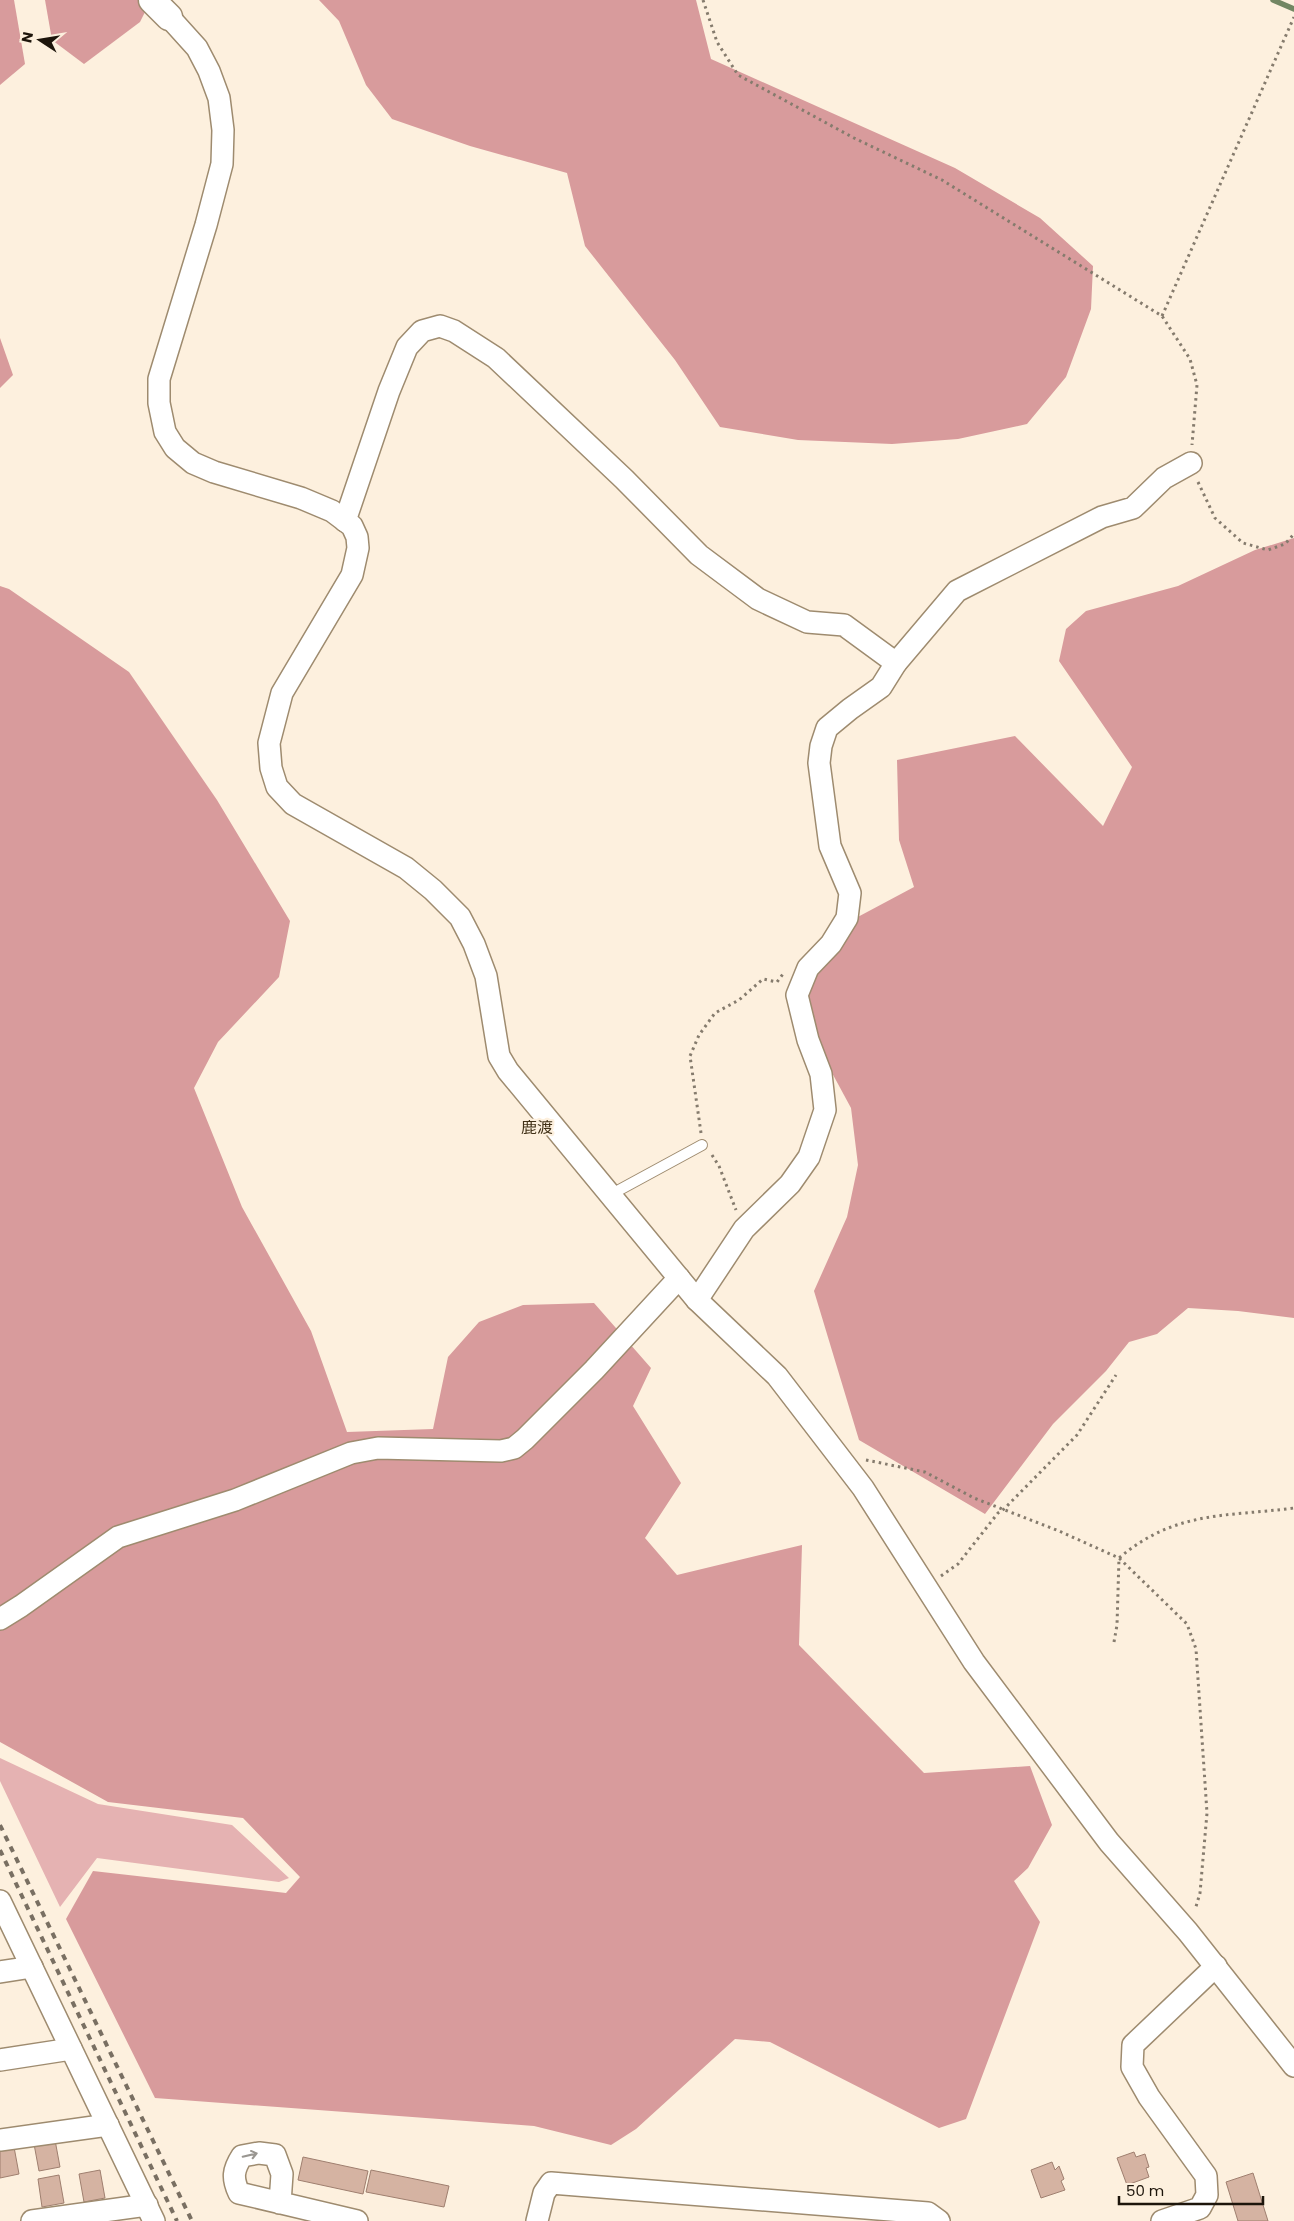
<svg xmlns="http://www.w3.org/2000/svg" width="1294" height="2221" font-family="Poppins,'Noto Sans JP',sans-serif">
<rect width="100%" height="100%" fill="#fdf0de"/>
<path fill="#e5b2b2" d="M0,1758l98,46 134,21 57,53 -10,4 -182,-24 -37,49 -60,-126z"/>
<g fill="#d89b9c">
<path d="M0,0h14l11,64 -25,21z"/>
<path d="M45,0h106l-11,22 -56,42 -32,-24z"/>
<path d="M319,0h377l15,59 244,109 85,50 53,48 -2,43 -25,68 -39,47 -69,15 -66,5 -94,-4 -78,-13 -45,-67 -90,-114 -18,-73 -97,-27 -78,-27 -26,-34 -27,-64z"/>
<path d="M0,338l13,37 -13,13z"/>
<path d="M1294,538v780l-56,-7 -50,-3 -31,26 -28,8 -23,29 -53,53 -68,90 -126,-74 -45,-149 33,-74 11,-52 -7,-57 -40,-74 -15,-65 28,-34 90,-48 -15,-47 -2,-80 118,-24 88,90 29,-59 -73,-106 7,-32 20,-18 92,-25 77,-36z"/>
<path d="M0,586l9,3 120,83 88,128 73,121 -11,56 -61,65 -24,46 48,119 69,124 36,101 86,-3 15,-72 31,-35 44,-17 71,-2 57,65 -18,38 48,77 -36,55 32,37 125,-30 -3,100 125,128 106,-7 22,59 -24,43 -14,13 26,41 -74,197 -27,9 -169,-86 -35,-3 -99,90 -25,16 -77,-19 -379,-28 -89,-179 27,-48 193,22 14,-16 -57,-59 -135,-16 -108,-60z"/>
</g>
<g fill="none" stroke-linecap="round" stroke-linejoin="round">
<path stroke="#728663" stroke-width="5.5" d="M1273,0l21,9"/>
</g>
<g fill="#d5b3a2" stroke="#9f7f6f">
<path d="M55,2140l5,27 -21,4 -5,-27z"/>
<path d="M14,2147l5,27 -19,4v-29z"/>
<path d="M1134,2152l2,5 9,-3 4,13 -3,1 3,9 -22,8 -10,-27z"/>
<path d="M303,2157l65,14 -5,23 -65,-14z"/>
<path d="M1052,2162l3,8 4,-4 5,13 -3,2 4,9 -24,8 -10,-28z"/>
<path d="M100,2170l5,28 -21,4 -5,-28z"/>
<path d="M371,2170l78,16 -5,21 -78,-15z"/>
<path d="M1253,2173l15,48h-30l-12,-39z"/>
<path d="M59,2175l5,28 -22,4 -4,-28z"/>
</g>
<g fill="none" stroke-linecap="round" stroke-linejoin="round">
<defs>
<path id="service" d="M610,1195l92,-50"/>
<g id="minor">
<path d="M169,17l28,31 12,23 10,27 4,32 -1,34 -16,61 -47,154v24l6,29 10,16 18,15 21,9 87,26 31,13 20,15 5,11 1,11 -6,27 -70,118 -13,50 2,25 6,19 16,17 113,64 27,22 27,27 14,27 12,32 13,80 9,15 189,229 80,76 86,112 111,174 135,180 79,90 106,134"/>
<path d="M345,521l44,-130 18,-44 15,-16 18,-5 14,5 42,27 128,121 75,76 59,44 49,23 37,3 52,38"/>
<path d="M697,1300l47,-71 46,-45 19,-27 16,-47 -4,-36 -13,-34 -11,-45 11,-27 23,-24 16,-26 3,-25 -20,-47 -11,-83 2,-17 6,-18 23,-19 31,-22 15,-24 61,-72 145,-74 31,-9 31,-30 27,-15"/>
<path d="M0,1619l21,-13 97,-69 117,-37 116,-47 27,-5 123,3 13,-3 11,-9 69,-69 85,-92"/>
<path d="M0,1901l154,320"/>
<path d="M0,1972l32,-5"/>
<path d="M0,2060l71,-11"/>
<path d="M0,2140l108,-15"/>
<path d="M280,2203l2,-29 -7,-19 -16,-2 -17,3c-9,14 -10,22 -3,37l118,28"/>
<path d="M32,2221l115,-16"/>
<path d="M537,2221l7,-28 7,-10 377,30 11,8"/>
<path d="M1162,2221l38,-13 7,-13 -1,-19 -57,-79 -17,-30 1,-22 83,-79"/>
</g>
<path id="tertiary" d="M152,0l17,17"/>
</defs>
<use href="#service" stroke="#9e8b6f" stroke-width="12"/>
<use href="#minor" stroke="#9e8b6f" stroke-width="24"/>
<use href="#tertiary" stroke="#9e8b6f" stroke-width="29"/>
<g stroke="#857b6d" stroke-width="3" stroke-dasharray="2.5 4" stroke-linecap="butt">
<path d="M703,0l14,42 21,33 116,63 88,42 220,136 28,43 7,26 -5,60"/>
<path d="M1162,316l132,-299"/>
<path d="M1198,482l17,36 28,25 25,7 17,-6 9,-10"/>
<path d="M701,1133l-11,-77 9,-21 16,-22 24,-13 24,-21 14,3 6,-8"/>
<path d="M712,1155l7,11 17,44"/>
<path d="M866,1460l59,12 49,26 85,33 60,27 68,66 9,25 11,164 -7,80 -5,17"/>
<path d="M941,1576l17,-12 40,-51 6,-4 73,-74 39,-60"/>
<path d="M1114,1642l3,-17 2,-67c57,-48 107,-41 175,-50"/>
</g>
<use href="#service" stroke="#fff" stroke-width="10"/>
<use href="#minor" stroke="#fff" stroke-width="21"/>
<use href="#tertiary" stroke="#fff" stroke-width="26"/>
<g stroke="#796f62" stroke-width="4" stroke-dasharray="6 6" stroke-linecap="butt">
<path d="M0,1825l192,396"/>
<path d="M0,1850l177,371"/>
</g>
</g>
<defs><path id="oneway-shaft" d="M-6 0H5M1.5-3L5.5 0L1.5 3" fill="none" stroke-width="1.6" stroke-linecap="round" stroke-linejoin="round" transform="scale(1.25)"/></defs>
<use stroke="#999691" href="#oneway-shaft" transform="translate(250 2155) rotate(-13)"/>
<g text-anchor="middle" stroke-width="4.5" stroke-linejoin="round" paint-order="stroke">
<g font-size="16" fill="#403016" stroke="#fdf0de">
<text x="537" y="1133">鹿渡</text>
</g>
</g>
<g transform="translate(40 40) rotate(282)" stroke="#fdf0de" stroke-width="4" paint-order="stroke">
<path d="M0-4L9 19L0 12L-9 19Z" fill="#1d150b"/>
<text y="-8" font-size="14" font-weight="bold" text-anchor="middle" fill="#1d150b">N</text>
</g>
<path d="M1119 2196v8h144v-8" fill="none" stroke="#1d150b" stroke-width="2.5"/>
<text x="1126" y="2196" font-size="15" fill="#1d150b" stroke="#fdf0de" stroke-width="4" paint-order="stroke">50 m</text>
</svg>
